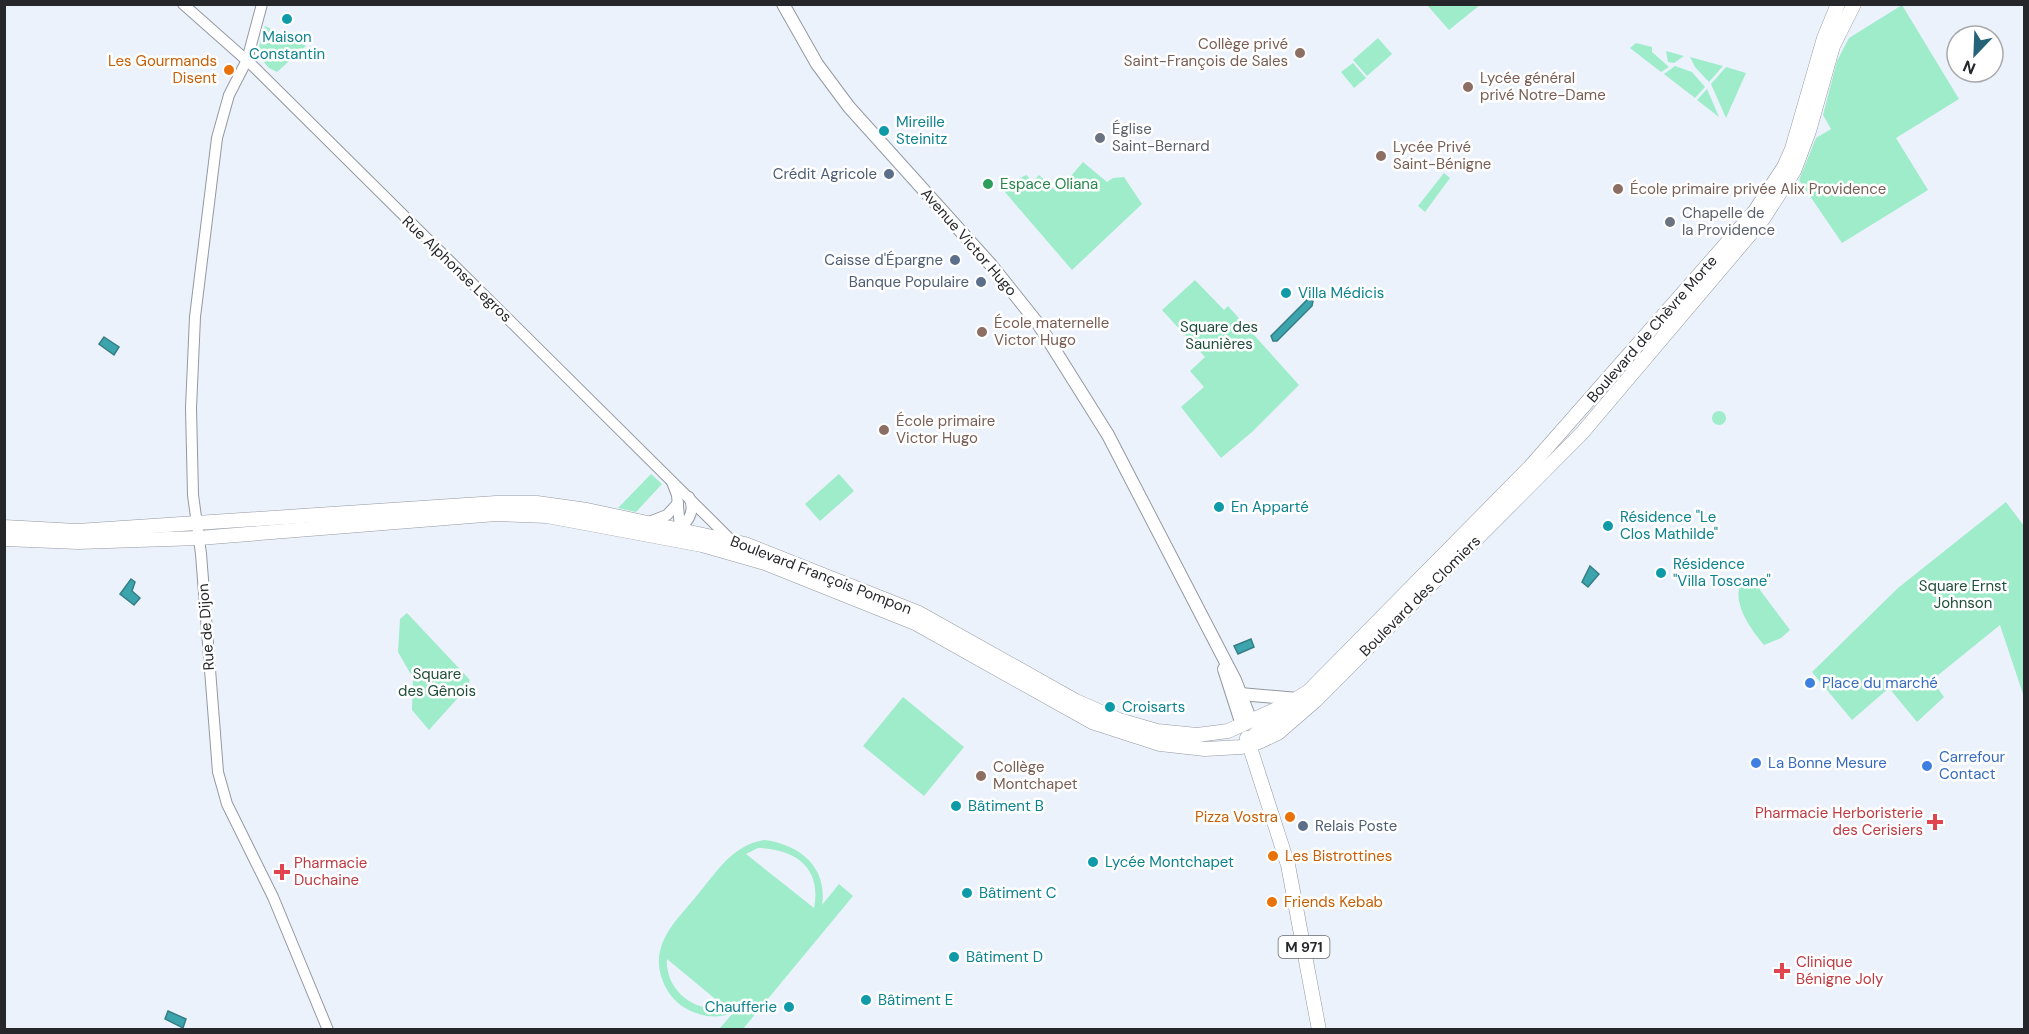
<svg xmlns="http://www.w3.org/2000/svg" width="2029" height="1034" font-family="'DM Sans',sans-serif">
<rect width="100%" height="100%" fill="#ecf2fc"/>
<g fill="#9eecca" fill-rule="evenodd">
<path d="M1427,5h53l-31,25z"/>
<path d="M1902,5l57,94 -63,39 32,52 -86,53 -43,-63 17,-42 15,-9 -8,-14 14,-54 12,-23z"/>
<path d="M265,26l41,20 -29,26 -8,-4 -12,-14z"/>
<path d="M1378,38l14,16 -25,22 -14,-16z"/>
<path d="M1636,43l16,4v5l17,15 -8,5 -31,-24z"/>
<path d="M1666,51l18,5 -10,7 -6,-1z"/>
<path d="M1690,57l33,9 -14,16 -14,-15z"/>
<path d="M1353,63l13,15 -12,10 -13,-16z"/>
<path d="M1675,66l17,6 13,15 -10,11 -31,-24z"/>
<path d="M1726,67l20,6 -20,45 -15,-34z"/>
<path d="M1707,89l12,28 -22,-17z"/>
<path d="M1083,162l24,20 6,-4 11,-1 18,27 -70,66 -68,-79 7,-8 15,-8 7,6 6,-6 18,17z"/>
<path d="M1444,173l6,5 -25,34 -7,-6z"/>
<path d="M1195,280l29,30 4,-4 71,79 -47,47 -31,26 -40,-51 23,-20 -14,-16 15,-14 -43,-47z"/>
<circle cx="1719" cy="418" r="7"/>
<path d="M651,474l11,10 -26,28 -18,-4z"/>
<path d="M839,474l15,17 -34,30 -15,-17z"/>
<path d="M2006,502l18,24v171l-24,-72 -68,55 12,17 -27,25 -28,-34 -37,32 -40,-48 86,-84z"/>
<path d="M1744,577l13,1 3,12 30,40 -9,8 -17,7c-14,-17 -36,-46 -20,-68z"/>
<path d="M407,613l63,67 -5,10 -36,40 -17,-20 1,-32 -15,-26 2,-33z"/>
<path d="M903,697l61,50 -40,49 -61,-50z"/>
<path d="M764,840c35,4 64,27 58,65l17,-21 14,12 -110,133h-21l-2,-1 13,-15c-16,6 -32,4 -48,-5 -12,-7 -20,-19 -24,-32 -10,-35 18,-58 38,-83 19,-23 34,-48 65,-53zM758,848c37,1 64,19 56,60l-68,-54zM667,959l58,48c-30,7 -60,-17 -58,-48z"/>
</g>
<g fill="#3ca4ad" stroke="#357e86" stroke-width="1.5">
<path d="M1308,299l5,2 -1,5 -35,35h-4l-2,-5z"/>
<path d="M104,337l15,10 -5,8 -15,-11z"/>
<path d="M1590,566l9,8 -11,13 -6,-5z"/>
<path d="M131,579l4,3 -3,9 8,7 -6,7 -14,-11z"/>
<path d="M1251,639l3,8 -16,7 -4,-8z"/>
<path d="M168,1011l18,8 -3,9 -18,-9z"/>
</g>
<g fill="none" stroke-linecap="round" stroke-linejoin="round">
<defs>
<g id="tertiary">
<path d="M183,4l70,62 479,475"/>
<path d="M262,4l-15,56 -18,35 -12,43 -22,179 -4,91 2,87 8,59 17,218 9,32 46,93 55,133"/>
<path d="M672,482l5,13 3,33c10,-8 15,-19 9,-31"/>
<path d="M649,522l18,-7 11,-12"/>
</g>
<g id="secondary">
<path d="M783,4l34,60 32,43 143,159 47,59 69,110 127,245 16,41"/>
<path d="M1224,669l18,56"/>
<path d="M1240,694l58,5"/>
</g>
<g id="primary">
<path d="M4,527l73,4 419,-28h41l50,7 158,34 174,69 157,88 43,19 38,11 40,4 31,-4 62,-28 19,-12 221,-224 225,-256 29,-44 8,-18 32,-111 14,-34"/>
<path d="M4,539l74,3 121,-4 297,-24 51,2 155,29 63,18 150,60 177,99 68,22 45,5 36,-2 18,-5 19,-9 38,-33 266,-267 181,-214 31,-48 15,-40 24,-85 21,-42"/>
<path d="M1247,738l41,127 31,165"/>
<path d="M1249,745c4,-17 35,-27 48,-40"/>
</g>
</defs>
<use href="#tertiary" stroke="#9398a1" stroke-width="12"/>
<use href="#secondary" stroke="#9398a1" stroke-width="14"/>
<use href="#primary" stroke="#9398a1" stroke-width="15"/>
<use href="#tertiary" stroke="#fff" stroke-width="10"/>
<use href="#secondary" stroke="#fff" stroke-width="12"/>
<use href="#primary" stroke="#fff" stroke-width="14"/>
</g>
<g fill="#0f9aa8" stroke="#fff" stroke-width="2">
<circle cx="287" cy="19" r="6"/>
<circle cx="884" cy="131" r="6"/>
<circle cx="1286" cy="293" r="6"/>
<circle cx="1219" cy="507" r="6"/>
<circle cx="1608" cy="526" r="6"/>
<circle cx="1661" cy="573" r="6"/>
<circle cx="1110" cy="707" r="6"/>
<circle cx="956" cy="806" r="6"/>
<circle cx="1093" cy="862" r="6"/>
<circle cx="967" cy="893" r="6"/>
<circle cx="954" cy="957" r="6"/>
<circle cx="866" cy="1000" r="6"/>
<circle cx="789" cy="1007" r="6"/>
</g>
<g fill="#8d6e63" stroke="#fff" stroke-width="2">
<circle cx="1300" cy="53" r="6"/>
<circle cx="1468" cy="87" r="6"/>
<circle cx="1381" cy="156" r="6"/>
<circle cx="1618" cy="189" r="6"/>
<circle cx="982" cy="332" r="6"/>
<circle cx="884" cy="430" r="6"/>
<circle cx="981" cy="776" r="6"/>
</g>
<g fill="#e8710a" stroke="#fff" stroke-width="2">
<circle cx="229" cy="70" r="6"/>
<circle cx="1290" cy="817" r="6"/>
<circle cx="1273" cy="856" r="6"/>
<circle cx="1272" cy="902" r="6"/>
</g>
<g fill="#6b7280" stroke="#fff" stroke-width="2">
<circle cx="1100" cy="138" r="6"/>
<circle cx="1670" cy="222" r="6"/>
</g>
<g fill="#5c6f8a" stroke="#fff" stroke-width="2">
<circle cx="889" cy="174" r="6"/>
<circle cx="955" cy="260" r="6"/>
<circle cx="981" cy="282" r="6"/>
<circle cx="1303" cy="826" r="6"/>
</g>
<circle fill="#2e9e5b" stroke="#fff" stroke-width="2" cx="988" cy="184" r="6"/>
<g fill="#3f7fe0" stroke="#fff" stroke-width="2">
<circle cx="1810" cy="683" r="6"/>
<circle cx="1756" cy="763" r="6"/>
<circle cx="1927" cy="766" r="6"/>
</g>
<g fill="#e0444e" stroke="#fff" stroke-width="2">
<path d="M1932 813h6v6h6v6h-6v6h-6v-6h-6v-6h6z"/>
<path d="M279 863h6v6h6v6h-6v6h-6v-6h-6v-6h6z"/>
<path d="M1779 962h6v6h6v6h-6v6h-6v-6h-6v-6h6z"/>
</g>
<g text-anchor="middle" stroke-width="5" stroke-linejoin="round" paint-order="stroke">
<rect fill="#fff" stroke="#67686b" stroke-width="1.5" x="1278.5" y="936" width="51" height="22" rx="4.5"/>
<g font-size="14" font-weight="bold" fill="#26272b">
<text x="1304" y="952">M 971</text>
</g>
<g font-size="15" fill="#0d838f" stroke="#fff" text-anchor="start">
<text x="287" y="42" text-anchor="middle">Maison<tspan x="287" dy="17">Constantin</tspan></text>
<text x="896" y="127">Mireille<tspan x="896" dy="17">Steinitz</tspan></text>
<text x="1298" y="298">Villa Médicis</text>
<text x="1231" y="512">En Apparté</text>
<text x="1620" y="522">Résidence "Le<tspan x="1620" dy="17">Clos Mathilde"</tspan></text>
<text x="1673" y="569">Résidence<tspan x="1673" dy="17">"Villa Toscane"</tspan></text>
<text x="1122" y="712">Croisarts</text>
<text x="968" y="811">Bâtiment B</text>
<text x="1105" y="867">Lycée Montchapet</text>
<text x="979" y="898">Bâtiment C</text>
<text x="966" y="962">Bâtiment D</text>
<text x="878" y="1005">Bâtiment E</text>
<text x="777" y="1012" text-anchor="end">Chaufferie</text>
</g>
<g font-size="15" fill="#785e54" stroke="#fff" text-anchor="start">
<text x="1288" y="49" text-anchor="end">Collège privé<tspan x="1288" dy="17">Saint-François de Sales</tspan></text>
<text x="1480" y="83">Lycée général<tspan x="1480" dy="17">privé Notre-Dame</tspan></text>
<text x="1393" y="152">Lycée Privé<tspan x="1393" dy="17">Saint-Bénigne</tspan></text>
<text x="1630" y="194">École primaire privée Alix Providence</text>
<text x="994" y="328">École maternelle<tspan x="994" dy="17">Victor Hugo</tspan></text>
<text x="896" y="426">École primaire<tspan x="896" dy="17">Victor Hugo</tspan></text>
<text x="993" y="772">Collège<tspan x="993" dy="17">Montchapet</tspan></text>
</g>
<g font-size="15" fill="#c56008" stroke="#fff" text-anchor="end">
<text x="217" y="66">Les Gourmands<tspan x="217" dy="17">Disent</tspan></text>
<text x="1278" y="822">Pizza Vostra</text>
<text x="1285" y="861" text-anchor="start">Les Bistrottines</text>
<text x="1284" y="907" text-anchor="start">Friends Kebab</text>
</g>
<g font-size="15" fill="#5b616d" stroke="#fff" text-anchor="start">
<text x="1112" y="134">Église<tspan x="1112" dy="17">Saint-Bernard</tspan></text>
<text x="1682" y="218">Chapelle de<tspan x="1682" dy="17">la Providence</tspan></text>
</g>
<g font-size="15" fill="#4e5e75" stroke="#fff" text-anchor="end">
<text x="877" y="179">Crédit Agricole</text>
<text x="943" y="265">Caisse d'Épargne</text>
<text x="969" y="287">Banque Populaire</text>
<text x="1315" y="831" text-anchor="start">Relais Poste</text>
</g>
<g font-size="15" fill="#27864d" stroke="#fff" text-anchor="start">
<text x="1000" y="189">Espace Oliana</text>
</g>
<g font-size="15" fill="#26272b" stroke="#fff">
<text transform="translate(969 242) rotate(49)" y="5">Avenue Victor Hugo</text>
<text transform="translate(457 269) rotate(44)" y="5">Rue Alphonse Legros</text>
<text transform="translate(1652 329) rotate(-49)" y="5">Boulevard de Chèvre Morte</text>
<text transform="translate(821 575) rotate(21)" y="5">Boulevard François Pompon</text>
<text transform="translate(1420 596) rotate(-45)" y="5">Boulevard des Clomiers</text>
<text transform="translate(206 627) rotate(-94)" y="5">Rue de Dijon</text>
</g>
<g font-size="15" fill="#214e3c" stroke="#fff">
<text x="1219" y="332">Square des<tspan x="1219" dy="17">Saunières</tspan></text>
<text x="1963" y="591">Square Ernst<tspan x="1963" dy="17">Johnson</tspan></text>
<text x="437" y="679">Square<tspan x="437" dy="17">des Gênois</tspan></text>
</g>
<g font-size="15" fill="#366cbe" stroke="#fff" text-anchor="start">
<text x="1822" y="688">Place du marché</text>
<text x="1939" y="762">Carrefour<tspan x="1939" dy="17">Contact</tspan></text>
<text x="1768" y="768">La Bonne Mesure</text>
</g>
<g font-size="15" fill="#be3a42" stroke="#fff" text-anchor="start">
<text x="1923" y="818" text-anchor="end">Pharmacie Herboristerie<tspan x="1923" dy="17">des Cerisiers</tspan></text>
<text x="294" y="868">Pharmacie<tspan x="294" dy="17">Duchaine</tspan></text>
<text x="1796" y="967">Clinique<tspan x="1796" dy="17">Bénigne Joly</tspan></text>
</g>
</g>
<rect width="2029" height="1034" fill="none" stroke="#26272b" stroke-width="12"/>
<g transform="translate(1975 54) rotate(203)"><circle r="28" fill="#ffffff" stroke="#a8a9aa" stroke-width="1.5"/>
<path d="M0-4.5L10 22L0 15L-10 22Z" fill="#256379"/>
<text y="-9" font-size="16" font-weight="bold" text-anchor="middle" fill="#26272b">N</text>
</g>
</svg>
